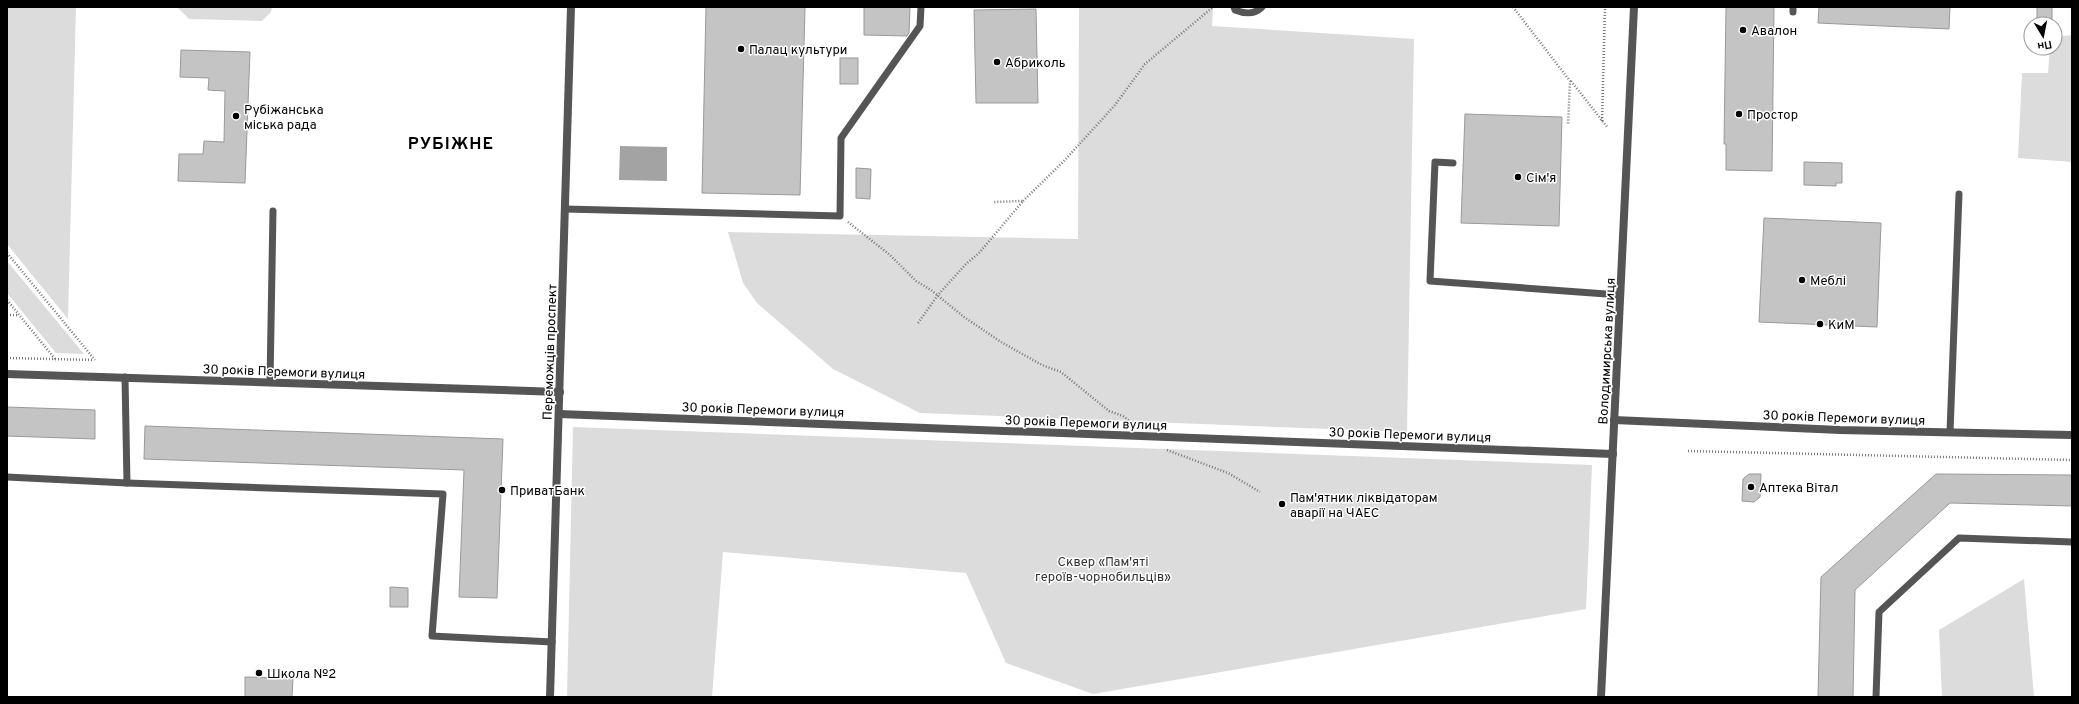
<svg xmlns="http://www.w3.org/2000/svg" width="2079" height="704" font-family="Overpass,sans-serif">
<rect width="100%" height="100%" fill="#fff"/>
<g fill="#dcdcdc">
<path d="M7,7h69l-8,312 -61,-75z"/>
<path d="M177,7h95l-1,5 -9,9 -73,-2z"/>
<path d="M1079,7h134l-1,19 202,13 -7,393 -487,-19 -87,-44 -76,-66 -14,-20 -15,-51 350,7z"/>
<path d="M2072,35v127l-54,-4 4,-85h26l2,-25h5v-11z"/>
<path d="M7,261l77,93 -28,-1 -49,-60z"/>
<path d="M573,427l1019,38 -6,144 -493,85 -87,-31 -40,-90 -243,-21 -11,145h-145z"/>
<path d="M2024,579l10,118h-92l-3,-67z"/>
</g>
<path fill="#a3a3a3" d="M620,146l47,1v34l-48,-1z"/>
<g fill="#c4c4c4" stroke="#999">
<path d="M706,7h99l-5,188 -98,-2z"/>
<path d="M864,7h46l-1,26 -2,3 -43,-1z"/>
<path d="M1726,7h48l-2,164 -46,-1v-26h-2z"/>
<path d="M1819,7h131l-1,22 -131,-6z"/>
<rect x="2037" y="7" width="15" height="17"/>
<path d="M1036,9l2,94h-62l-2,-93z"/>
<path d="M181,50l69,2 -5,131 -67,-2 1,-27h24l1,-13 20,1 1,-51 -17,-1 1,-12 -29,-1z"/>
<rect x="840" y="58" width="18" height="26"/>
<path d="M1465,114l97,3 -3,109 -98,-3z"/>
<path d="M1804,162l38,1v20h-6v3l-32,-1z"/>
<path d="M856,168l15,1 -1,30 -14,-1z"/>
<path d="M1764,218l117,5 -4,104 -118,-5z"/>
<path d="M7,407l88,3v29l-88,-3z"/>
<path d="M145,426l358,13 -6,159 -38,-1 5,-127 -320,-11z"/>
<path d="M1749,474h12l-1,23 -6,5 -12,-1 1,-22z"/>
<path d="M1936,474l136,1v31l-122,-3 -95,87 -2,107h-35l3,-120z"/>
<path d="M390,587l18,1v19h-18z"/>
<path d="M245,677l48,1 -1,19h-47z"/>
</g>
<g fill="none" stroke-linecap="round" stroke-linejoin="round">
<g stroke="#777" stroke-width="2.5" stroke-dasharray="1 2" stroke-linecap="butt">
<path d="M1513,7l57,74 -2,44"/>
<path d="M1571,81l37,47"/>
<path d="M1602,121l3,-114"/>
<path d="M1023,201l42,-41 50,-55 30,-41 68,-57"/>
<path d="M848,222l42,33 26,26 15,9 33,27 37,25 41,23 19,7 48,39 14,5 9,7"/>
<path d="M7,253l88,107"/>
<path d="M7,300l48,59"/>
<path d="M7,315h12"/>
<path d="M918,323l20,-28 27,-30 15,-13 43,-51 -30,1"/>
<path d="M7,358l87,2"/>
<path d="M1167,450l61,23 32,19"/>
<path d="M1688,451l384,9"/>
</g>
<g stroke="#555" stroke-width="7">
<path d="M1234,7l1,3c10,4 19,5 27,-3"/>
<path d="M1793,12v-5"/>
<path d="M1453,163l-18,-1 -5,119 190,14"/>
<path d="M565,209l275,7 1,-78 79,-112 1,-19"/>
<path d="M270,382l3,-171"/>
<path d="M1950,432l9,-238"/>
<path d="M7,477l120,6 -2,-106"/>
<path d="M127,483l316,11 -11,142 120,6"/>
<path d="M1876,697l3,-85 80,-74 113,4"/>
</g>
<path stroke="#555" stroke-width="8" d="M559,414l1054,40"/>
<g stroke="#555" stroke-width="8">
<path d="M7,374l553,18"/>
<path d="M1614,420l226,10 232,5"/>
</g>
<g stroke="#555" stroke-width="8">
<path d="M550,697l21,-690"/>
<path d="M1601,697l33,-690"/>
</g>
</g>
<g fill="#000" stroke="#fff" stroke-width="1.5">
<circle cx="1743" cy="30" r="4"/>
<circle cx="741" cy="49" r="4"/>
<circle cx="997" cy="62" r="4"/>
<circle cx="1739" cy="114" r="4"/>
<circle cx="236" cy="116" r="4"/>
<circle cx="1518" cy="177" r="4"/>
<circle cx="1802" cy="280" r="4"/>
<circle cx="1820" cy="324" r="4"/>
<circle cx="1751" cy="487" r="4"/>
<circle cx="502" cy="490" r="4"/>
<circle cx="1282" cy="504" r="4"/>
<circle cx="259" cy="673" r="4"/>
</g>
<g text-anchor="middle" stroke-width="3" stroke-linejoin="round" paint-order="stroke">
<g font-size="13" fill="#000" stroke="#fff" text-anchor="start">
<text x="1751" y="35">Авалон</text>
<text x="749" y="54">Палац культури</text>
<text x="1005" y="67">Абриколь</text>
<text x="244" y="114">Рубіжанська<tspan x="244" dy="15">міська рада</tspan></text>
<text x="1747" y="119">Простор</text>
<text x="1526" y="182">Сім'я</text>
<text x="1810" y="285">Меблі</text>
<text x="1828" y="329">КиМ</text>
<text x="1759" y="492">Аптека Вітал</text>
<text x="510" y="495">ПриватБанк</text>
<text x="1290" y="502">Пам'ятник ліквідаторам<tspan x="1290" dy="15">аварії на ЧАЕС</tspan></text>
<text x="267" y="678">Школа №2</text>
</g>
<g font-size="13" fill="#000" stroke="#fff">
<text transform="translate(1606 351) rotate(-87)" y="5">Володимирська вулиця</text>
<text transform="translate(549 352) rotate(-88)" y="5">Переможців проспект</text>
<text transform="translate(284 371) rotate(2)" y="5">30 років Перемоги вулиця</text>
<text transform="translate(763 409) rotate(2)" y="5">30 років Перемоги вулиця</text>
<text transform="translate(1844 417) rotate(2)" y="5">30 років Перемоги вулиця</text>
<text transform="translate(1086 422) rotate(2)" y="5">30 років Перемоги вулиця</text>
<text transform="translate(1410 434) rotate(2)" y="5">30 років Перемоги вулиця</text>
</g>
<g font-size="13" fill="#333" stroke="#fff">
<text x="1103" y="566">Сквер «Пам'яті<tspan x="1103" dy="15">героїв-чорнобильців»</tspan></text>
</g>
<g font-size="17" font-weight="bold" letter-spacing="1" fill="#000" stroke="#fff">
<text x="451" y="149">РУБІЖНЕ</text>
</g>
</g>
<rect width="2079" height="704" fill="none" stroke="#000000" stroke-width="16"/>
<g transform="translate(2043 36) rotate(170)"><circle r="19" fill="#ffffff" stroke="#999999"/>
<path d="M0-3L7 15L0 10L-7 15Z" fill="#000000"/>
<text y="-6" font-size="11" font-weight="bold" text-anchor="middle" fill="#000000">Пн</text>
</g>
</svg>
